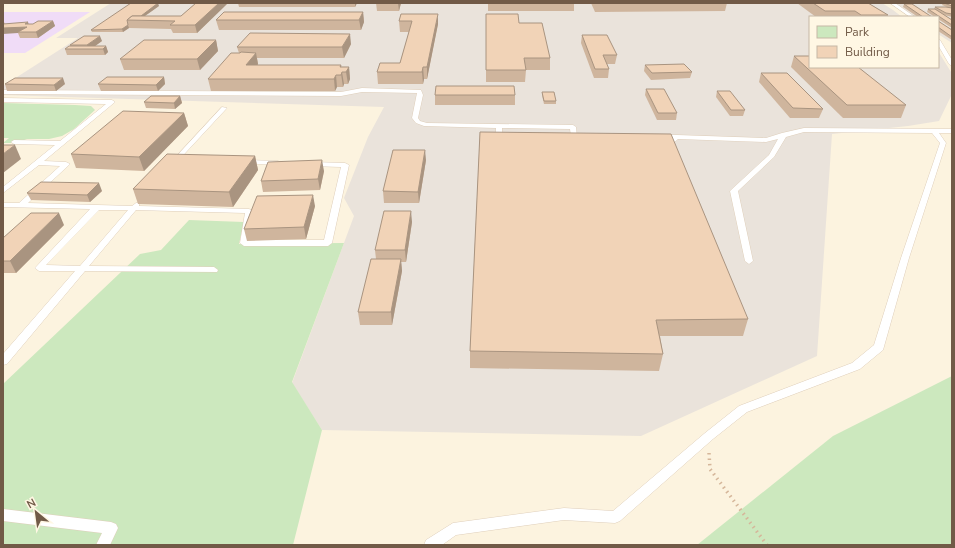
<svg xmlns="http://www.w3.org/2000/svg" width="955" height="548" font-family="'Nunito Sans',sans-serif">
<rect width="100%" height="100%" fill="#fcf3df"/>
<g fill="#eae3db">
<path d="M111,3h771l11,7 9,7h-92v50h128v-16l13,21 1,22 -13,27 -31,5 -76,8 -15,222 -176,80 -319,-6 -30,-47 62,-167 -10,-18 24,-61 16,-30 -381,-12v-9l75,-48h-22z"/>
<path d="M893,3h59v40l-14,-9v-17h-25z"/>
</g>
<path fill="#f0dcf7" d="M3,12h87l-65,41h-22z"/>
<g fill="#cce8be">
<path d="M3,103l72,2 16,1 4,4 -21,19 -12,7 -13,3h-22l-11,4h-13l6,-5h-6z"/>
<path d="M189,220l55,2 -5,22 105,-1 -52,139 30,48 -29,115h-290v-161l137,-130 21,-4z"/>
<path d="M952,376v169h-255l136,-109z"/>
</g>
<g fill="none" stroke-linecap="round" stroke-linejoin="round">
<defs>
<g id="service">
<path d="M890,3h5l20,14h-5z"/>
<path d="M938,40h2l12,20v6l-3,-2 -11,-19z"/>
<path d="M362,88l59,2 2,5 -5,23 2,3 7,2 146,2 3,2 1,11 -3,2 -9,-1v-2l6,-1 -1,-7 -68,-1v8l5,2c-2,3 -9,3 -11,0v-10l-72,-2 -8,-3 -4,-5 5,-25 -55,-1 -21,4 -338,-2v-4l338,2z"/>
<path d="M3,98l109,2 3,2 -71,59 22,1 4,2 -42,39 104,3 4,-3h3v3l110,3 4,2 -4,29h75l17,-73 -30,-1 -4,-2 4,-2 34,1 4,2 -17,78 -4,3h-84l-4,-3 5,-30 -109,-3 -47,56 125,1 4,3 -1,2 -132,-1 -78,93 -4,1v-11l72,-83h-36l-4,-3 55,-59 -87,-2v-4h16l41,-37 -21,-1 -36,28v-6l52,-42 -41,-1 -3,-2 3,-2 46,1 46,-37 -103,-2zM99,210h29l-48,56 -34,-1z"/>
<path d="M222,107l5,1 -51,55h-4v-2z"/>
<path d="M804,128l148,1v4h-13l7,10 -37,115 -26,92 -23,19 -113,43 -34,27 -93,82 -5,2 -51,-3 -108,15 -14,10h-18l2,-5 27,-17 111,-15 49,3 92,-78 34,-27 113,-43 22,-18 27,-87 39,-115 -8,-10 -128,-1 -18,5 -12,20 -36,34 15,70 -4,3 -4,-3 -15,-70 39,-36 9,-16 -12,3 -88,-3c-6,5 -10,8 -17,6v-2l5,-1 4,-3h-9l-3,-2 3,-2h16l89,3 16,-5z"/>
<path d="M245,160l33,1 4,2 -4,2 -35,-2v-2z"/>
<path d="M3,509l108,13 5,2 2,4 -8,17h-14l6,-12 -99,-12z"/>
</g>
</defs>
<use href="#service" stroke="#dfcfbb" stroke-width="1"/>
<path stroke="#d5b69a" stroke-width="3.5" stroke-dasharray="1.5 4" stroke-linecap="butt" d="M709,453l1,16 57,76"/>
<use href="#service" fill="#fff" fill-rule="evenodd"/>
</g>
<g fill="#cfb59d">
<path d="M196,3h32l-31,30h-24l-2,-4 -42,-1 -6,4h-31l-1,-2 68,-24 -14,10h36z"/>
<path d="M238,3h119l-2,4h-116z"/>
<path d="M376,3h25l-2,8h-22z"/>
<rect x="488" y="3" width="86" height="8"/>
<path d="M591,3h136l-2,8 -130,1z"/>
<path d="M797,3h71l20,12 -1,2h-71z"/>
<path d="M943,3h9v14l-8,-2 8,5v8l-14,-9v-2h-3l-8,-5 1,-3h6l1,-2h12l-5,-2z"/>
<path d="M904,4l28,13h-14l-15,-10z"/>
<path d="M363,12l1,10 -3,8h-142l-3,-10z"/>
<path d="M401,14l37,10 -11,55h-3l-1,5h-45l-1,-12 23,-9 9,-31h-9l-1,-11z"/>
<path d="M486,14l33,9 31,35v12h-24l-1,12h-39z"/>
<path d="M3,20l2,4h28l20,-3 2,5 -17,12h-18l-2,-5 -15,-5z"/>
<path d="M938,21l14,9v10l-14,-9z"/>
<path d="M582,35l35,20 -2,9h-8l2,5 -1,9h-14l-13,-35z"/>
<path d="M216,40l2,11 -18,19h-76l-4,-11z"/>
<path d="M102,41l-7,5h11l2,6 -3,3h-38l-2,-6 5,-3v-1z"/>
<path d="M351,44l-7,14h-87l1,6v1l91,2 1,12 -2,5h-4l-1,3h-6l-2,4h-124l-3,-12 31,-26 -2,-6z"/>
<path d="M794,56l112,49 -5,13h-58l-52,-51z"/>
<path d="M645,65l47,7 -2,6 -39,2 -7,-9z"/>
<path d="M761,73l62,36 -4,9h-29l-31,-36z"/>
<path d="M164,77l1,7 -7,7h-57l-3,-7z"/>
<path d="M5,84h60l-9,7h-49z"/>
<path d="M646,89l31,24 -1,7h-19l-12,-25z"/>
<path d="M717,91l28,19 -2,6h-13l-14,-19z"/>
<path d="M542,92l14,9v3h-12l-2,-9z"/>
<rect x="435" y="95" width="80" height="10"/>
<path d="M180,96l2,7 -7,6 -29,-1 -2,-6z"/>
<path d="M184,113l4,13 -44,45 -68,-3 -5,-14z"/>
<path d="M480,132l268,187 -5,17h-83l3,18 -4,17 -189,-3v-17z"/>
<path d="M255,156l3,14 -25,37 -95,-3 -5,-15z"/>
<path d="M426,160l-7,43h-35l-1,-12z"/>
<path d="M324,171l-4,19 -57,2 -2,-11z"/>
<path d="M102,191l-12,11 -59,-2 -4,-7z"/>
<path d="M315,206l-9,33 -59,2 -3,-12z"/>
<path d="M412,222l-6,40h-5l1,9 -10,54h-32l-2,-13 18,-53 -1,-9z"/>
<path d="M64,225l-48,48h-13v-35z"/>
</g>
<g fill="#a99480">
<path d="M158,3l1,3 -20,14h-5z"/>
<path d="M219,3h9l-31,30 -2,-8z"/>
<path d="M355,3h2l-2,4z"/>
<path d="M398,3h3l-2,8z"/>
<path d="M363,12l1,10 -3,8 -2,-10z"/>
<path d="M438,14v10l-11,55v-12z"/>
<path d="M53,21l2,5 -17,12 -2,-6z"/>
<path d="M28,22l2,6 -12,4v1l-15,1v-6l22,-4z"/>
<path d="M128,25l1,3 -6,4 -1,-3z"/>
<path d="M350,34l1,10 -7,14 -2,-11z"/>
<path d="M100,36l2,5 -11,8h-3l-1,-4z"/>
<path d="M216,40l2,11 -18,19 -3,-11z"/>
<path d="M106,46l2,6 -3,3 -2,-6z"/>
<path d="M256,53l2,11 -10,12 -2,-11z"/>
<path d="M341,65l1,8v-1l2,12 -1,3 -3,-20z"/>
<path d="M349,67l1,12 -2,5 -2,-12z"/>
<path d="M423,67l1,12 -1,5 -1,-12z"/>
<path d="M336,75l1,12 -2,4 -1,-12z"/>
<path d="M164,77l1,7 -7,7 -2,-6z"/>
<path d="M63,78l2,6 -9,7 -2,-6z"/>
<path d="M180,96l2,7 -7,6 -1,-6z"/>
<path d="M184,113l4,13 -44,45 -5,-14z"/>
<path d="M15,145l6,14 -18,14v-19z"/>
<path d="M425,150l1,10 -7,43 -1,-11z"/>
<path d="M255,156l3,14 -25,37 -4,-15z"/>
<path d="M322,160l2,11 -4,19 -2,-11z"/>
<path d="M99,183l3,8 -12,11 -3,-7z"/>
<path d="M313,195l2,11 -9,33 -2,-12z"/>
<path d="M411,211l1,11 -6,40 -1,-12z"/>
<path d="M59,213l5,12 -48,48 -6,-12z"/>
<path d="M401,259l1,12 -10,54 -1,-13z"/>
</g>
<g fill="#f1d3b7" stroke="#a99480">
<path d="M131,3h27l-17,13h-9l-5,4 1,5 -6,4 -31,1z"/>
<path d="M196,3h23l-24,22h-25l5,-4 -48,-1 5,-4h49z"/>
<path d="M813,3h55l20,12h-27l-6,-4h-30z"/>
<path d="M944,3h8v3z"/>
<path d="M904,4h8l20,13h-9z"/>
<path d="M935,7h11l6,1v6l-6,-1z"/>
<path d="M928,9h7l17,11v5z"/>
<path d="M224,12h139l-4,8h-143z"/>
<path d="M401,14h37l-11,53h-4l-1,5h-45l3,-9h20l12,-42h-13z"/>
<path d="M486,14h32l1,9h23l8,35h-26l2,12h-40z"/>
<path d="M38,21h15l-17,11h-18l9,-5 -24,1v-4l25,-2 -3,2h8z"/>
<path d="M938,21l14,9v7l-14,-10z"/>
<path d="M250,33l100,1 -8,13h-105z"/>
<path d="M582,35h25l10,20h-14l6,14h-14z"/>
<path d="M84,36h16l-13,9h-17z"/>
<path d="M144,40h72l-19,19h-77z"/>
<path d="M69,46h37l-3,3h-38z"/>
<path d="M241,52l15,1 -10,12h95l-1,2h9l-3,5h-4l-1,3h-5l-2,4h-126l23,-26h9z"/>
<path d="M794,56h16v11h48l48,38h-59z"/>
<path d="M684,64l8,8 -40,1 -7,-8z"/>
<path d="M761,73h26l36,36 -30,-1z"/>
<path d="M107,77h57l-8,8 -58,-1z"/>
<path d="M15,78h48l-9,7 -49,-1z"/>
<path d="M436,86h78l1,9h-80z"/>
<path d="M646,89h18l13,24h-19z"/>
<path d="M717,91h13l15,19h-14z"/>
<path d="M542,92h12l2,9h-12z"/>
<path d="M151,96h29l-6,7 -30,-1z"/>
<path d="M123,111l61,2 -45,44 -68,-3z"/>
<path d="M480,132l191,2 77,185 -92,1 7,34 -193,-3z"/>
<path d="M3,145h12l-12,9z"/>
<path d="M393,150h32l-7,42 -35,-1z"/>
<path d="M167,154l88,2 -26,36 -96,-3z"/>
<path d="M322,160l-4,19 -57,2 7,-19z"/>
<path d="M41,182l58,1 -12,12 -60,-2z"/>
<path d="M313,195l-9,32 -60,2 13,-33z"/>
<path d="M384,211h27l-6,39h-30z"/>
<path d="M31,213h28l-49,48h-7v-23z"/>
<path d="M371,259h30l-10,53h-33z"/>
</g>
<rect width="955" height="548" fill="none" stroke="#715a47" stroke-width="8"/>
<rect x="809" y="16" width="130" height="52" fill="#fff7e4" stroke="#c6b8a5"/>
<rect x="817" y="26" width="20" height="12" fill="#cce8be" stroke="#c6b8a5"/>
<text x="845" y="36" font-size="12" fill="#715a47">Park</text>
<rect x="817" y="46" width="20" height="12" fill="#f1d3b7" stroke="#c6b8a5"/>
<text x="845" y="56" font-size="12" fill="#715a47">Building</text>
<g transform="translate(36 512) rotate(331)" stroke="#fff7e4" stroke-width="3" paint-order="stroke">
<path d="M0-3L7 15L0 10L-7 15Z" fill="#715a47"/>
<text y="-6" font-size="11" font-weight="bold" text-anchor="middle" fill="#715a47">N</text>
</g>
</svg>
